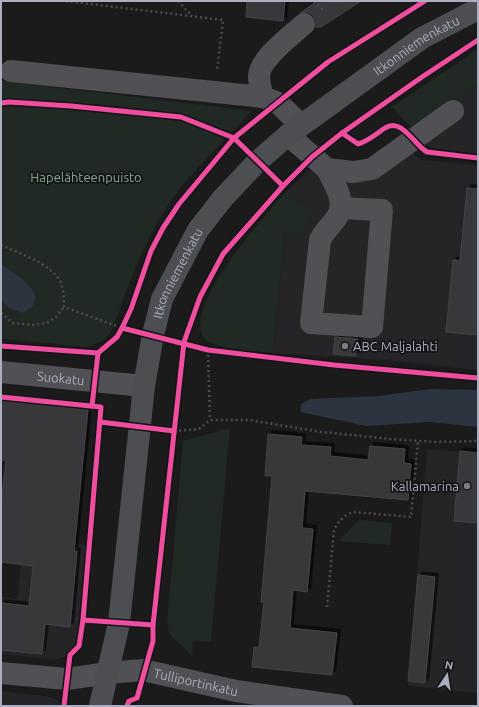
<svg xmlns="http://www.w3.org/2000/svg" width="479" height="707" font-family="Ubuntu,sans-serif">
<defs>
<filter id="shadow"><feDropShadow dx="3.5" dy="-3.5" stdDeviation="0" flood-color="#0009"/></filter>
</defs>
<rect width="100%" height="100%" fill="#1b1b1c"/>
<g fill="#252528">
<path d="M478,84v70l-45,-6 -10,-5 -11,-15z"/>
<path d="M410,151l11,9 57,5v205l-91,-10 -114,-7 12,-121 27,-19 -27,-20 24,-23 16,7z"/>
<path d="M427,449l51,4v240l-70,-7z"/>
<path d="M24,538l65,7 -8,92 -2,9 -9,9 -15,5 -54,-6v-57l16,2z"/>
<path d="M1,691l44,5 10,3 9,7h-63z"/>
</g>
<g fill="#202923">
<path d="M478,49v35l-66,44 -20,-21z"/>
<path d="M1,81l251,30c-23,25 -48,48 -69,74 -34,42 -52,92 -70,142l-4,8 -7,6 -14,6 -87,-8z"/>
<path d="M285,193l28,20 -14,20 -14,-1 -12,121c-16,-2 -57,-3 -68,-14 -26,-28 60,-124 80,-146z"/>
<path d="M230,428l-19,214 -18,-1 -1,15 -22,-21 -3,-12 16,-182z"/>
<path d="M359,520l33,3 -2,22 -51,-4z"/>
</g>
<g fill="#2c343f">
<path d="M1,264c14,11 55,32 22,49l-14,-5 -8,-8z"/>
<path d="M430,389l48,1v37l-48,-5 -64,4 -65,-14v-8l9,-5 69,-3z"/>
</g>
<g fill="#37373a" stroke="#444448" filter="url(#shadow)">
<path d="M247,1h38l-2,20 -37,-4z"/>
<path d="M317,1h44l-40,26h-5v-6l-3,-6 -5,-3 -8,1z"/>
<path d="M467,188l11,1v146l-32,-3 7,-72 7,1z"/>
<path d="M335,337l23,2 -3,17 -22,-2z"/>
<path d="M1,401l87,8 -14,142h3l-7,76 -25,-3 -3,30 -41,-4v-47l28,3 4,-40 -32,-4v-57l5,-45h-5z"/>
<path d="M268,434l34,3 -1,8 30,2 -1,9 38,4 2,-14 35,3 -1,14 7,1 -3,36 -103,-9 -3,37 11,1 -6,63 -14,-2 -3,38 47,5 -5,42 -80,-8 2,-20h5l5,-45h-3l11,-126h-7z"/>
<path d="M460,451l18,2v70l-24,-2z"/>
<path d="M418,575l17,2 -10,106 -17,-2z"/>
</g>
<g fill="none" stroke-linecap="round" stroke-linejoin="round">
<g stroke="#4c4c50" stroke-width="2.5" stroke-dasharray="2 3" stroke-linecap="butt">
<path d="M66,1l157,19 -6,51"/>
<path d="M178,1l14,15"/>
<path d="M314,1l10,10"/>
<path d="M1,245c18,8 51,19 60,38 3,8 3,16 3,24l58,21"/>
<path d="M1,313l12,10 19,2 15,-2 9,-6 8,-10"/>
<path d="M208,350l2,70"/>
<path d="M174,431l25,-2 11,-9h39l73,12 68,7 46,3 42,-1"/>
<path d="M327,607l7,-77c4,-9 11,-15 19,-18l58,5 7,-76"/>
</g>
<g stroke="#515155" stroke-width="22">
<path d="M11,71l252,26"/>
<path d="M301,125l-23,-22 -15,-6c-2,-7 -4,-14 -4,-21 1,-18 32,-40 45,-52"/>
<path d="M288,135l39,34 26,3 19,-3 81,-58"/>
<path d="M327,169c7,14 20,33 10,48 -5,8 -13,14 -17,23l-9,83 61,4 10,-117 -41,-2"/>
<path id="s1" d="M1,372l143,14"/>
<path id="s2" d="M1,673l66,6 41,-6 35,-3 93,21 106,15"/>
</g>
<path stroke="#4c4e52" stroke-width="22" id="s3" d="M100,706l19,-83 25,-237 9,-51 9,-36 36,-69 25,-32 35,-37 30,-26 134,-97 56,-29"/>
<defs>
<g id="cycleway">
<path d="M1,103l8,-1 62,4 110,11 53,21 49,48"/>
<path d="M342,133l16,11c10,-3 18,-10 27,-16 17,-11 29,17 42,24l51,6"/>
<path d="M122,328l86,22 126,15 144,13"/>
<path d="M1,346l97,7 19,-16 5,-9 9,-19 20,-58 12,-23 16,-24 55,-66 94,-76 97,-61"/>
<path d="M1,397l100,10 -18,213 -4,26 -9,9 -6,51"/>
<path d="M92,406l6,-53"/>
<path d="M100,422l74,9"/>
<path d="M83,620l70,5"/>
<path d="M127,706l2,-5 8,-3 16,-57v-16l31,-283 16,-45 23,-43 60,-68 29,-29 30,-24 80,-56 56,-37"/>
</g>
</defs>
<use href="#cycleway" stroke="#151518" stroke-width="8"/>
<use href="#cycleway" stroke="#ef4d9e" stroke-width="5"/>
</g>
<g fill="#797b85" stroke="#151518" stroke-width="1.5">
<circle cx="345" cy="346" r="4"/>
<circle cx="467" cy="486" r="4"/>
</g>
<g text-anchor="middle" stroke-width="3.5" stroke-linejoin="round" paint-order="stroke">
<g font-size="13" fill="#abaebd" stroke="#151518">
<text dy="5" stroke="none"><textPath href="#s3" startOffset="778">Itkonniemenkatu</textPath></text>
<text dy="5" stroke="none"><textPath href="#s3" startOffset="442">Itkonniemenkatu</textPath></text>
<text dy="5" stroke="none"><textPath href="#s1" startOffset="60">Suokatu</textPath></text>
<text dy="5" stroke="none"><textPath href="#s2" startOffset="197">Tulliportinkatu</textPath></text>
</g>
<g font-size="13" fill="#81a989" stroke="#151518">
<text x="86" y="182">Hapelähteenpuisto</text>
</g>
<g font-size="13" fill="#abaebd" stroke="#151518" text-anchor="start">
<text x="353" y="351">ABC Maljalahti</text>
<text x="459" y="491" text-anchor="end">Kallamarina</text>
</g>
</g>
<rect width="479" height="707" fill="none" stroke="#abaebd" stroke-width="4"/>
<g transform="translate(447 675) rotate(12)" stroke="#151518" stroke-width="3" paint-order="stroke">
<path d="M0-3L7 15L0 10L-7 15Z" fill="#abaebd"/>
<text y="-6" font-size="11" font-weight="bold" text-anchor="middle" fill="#abaebd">N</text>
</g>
</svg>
